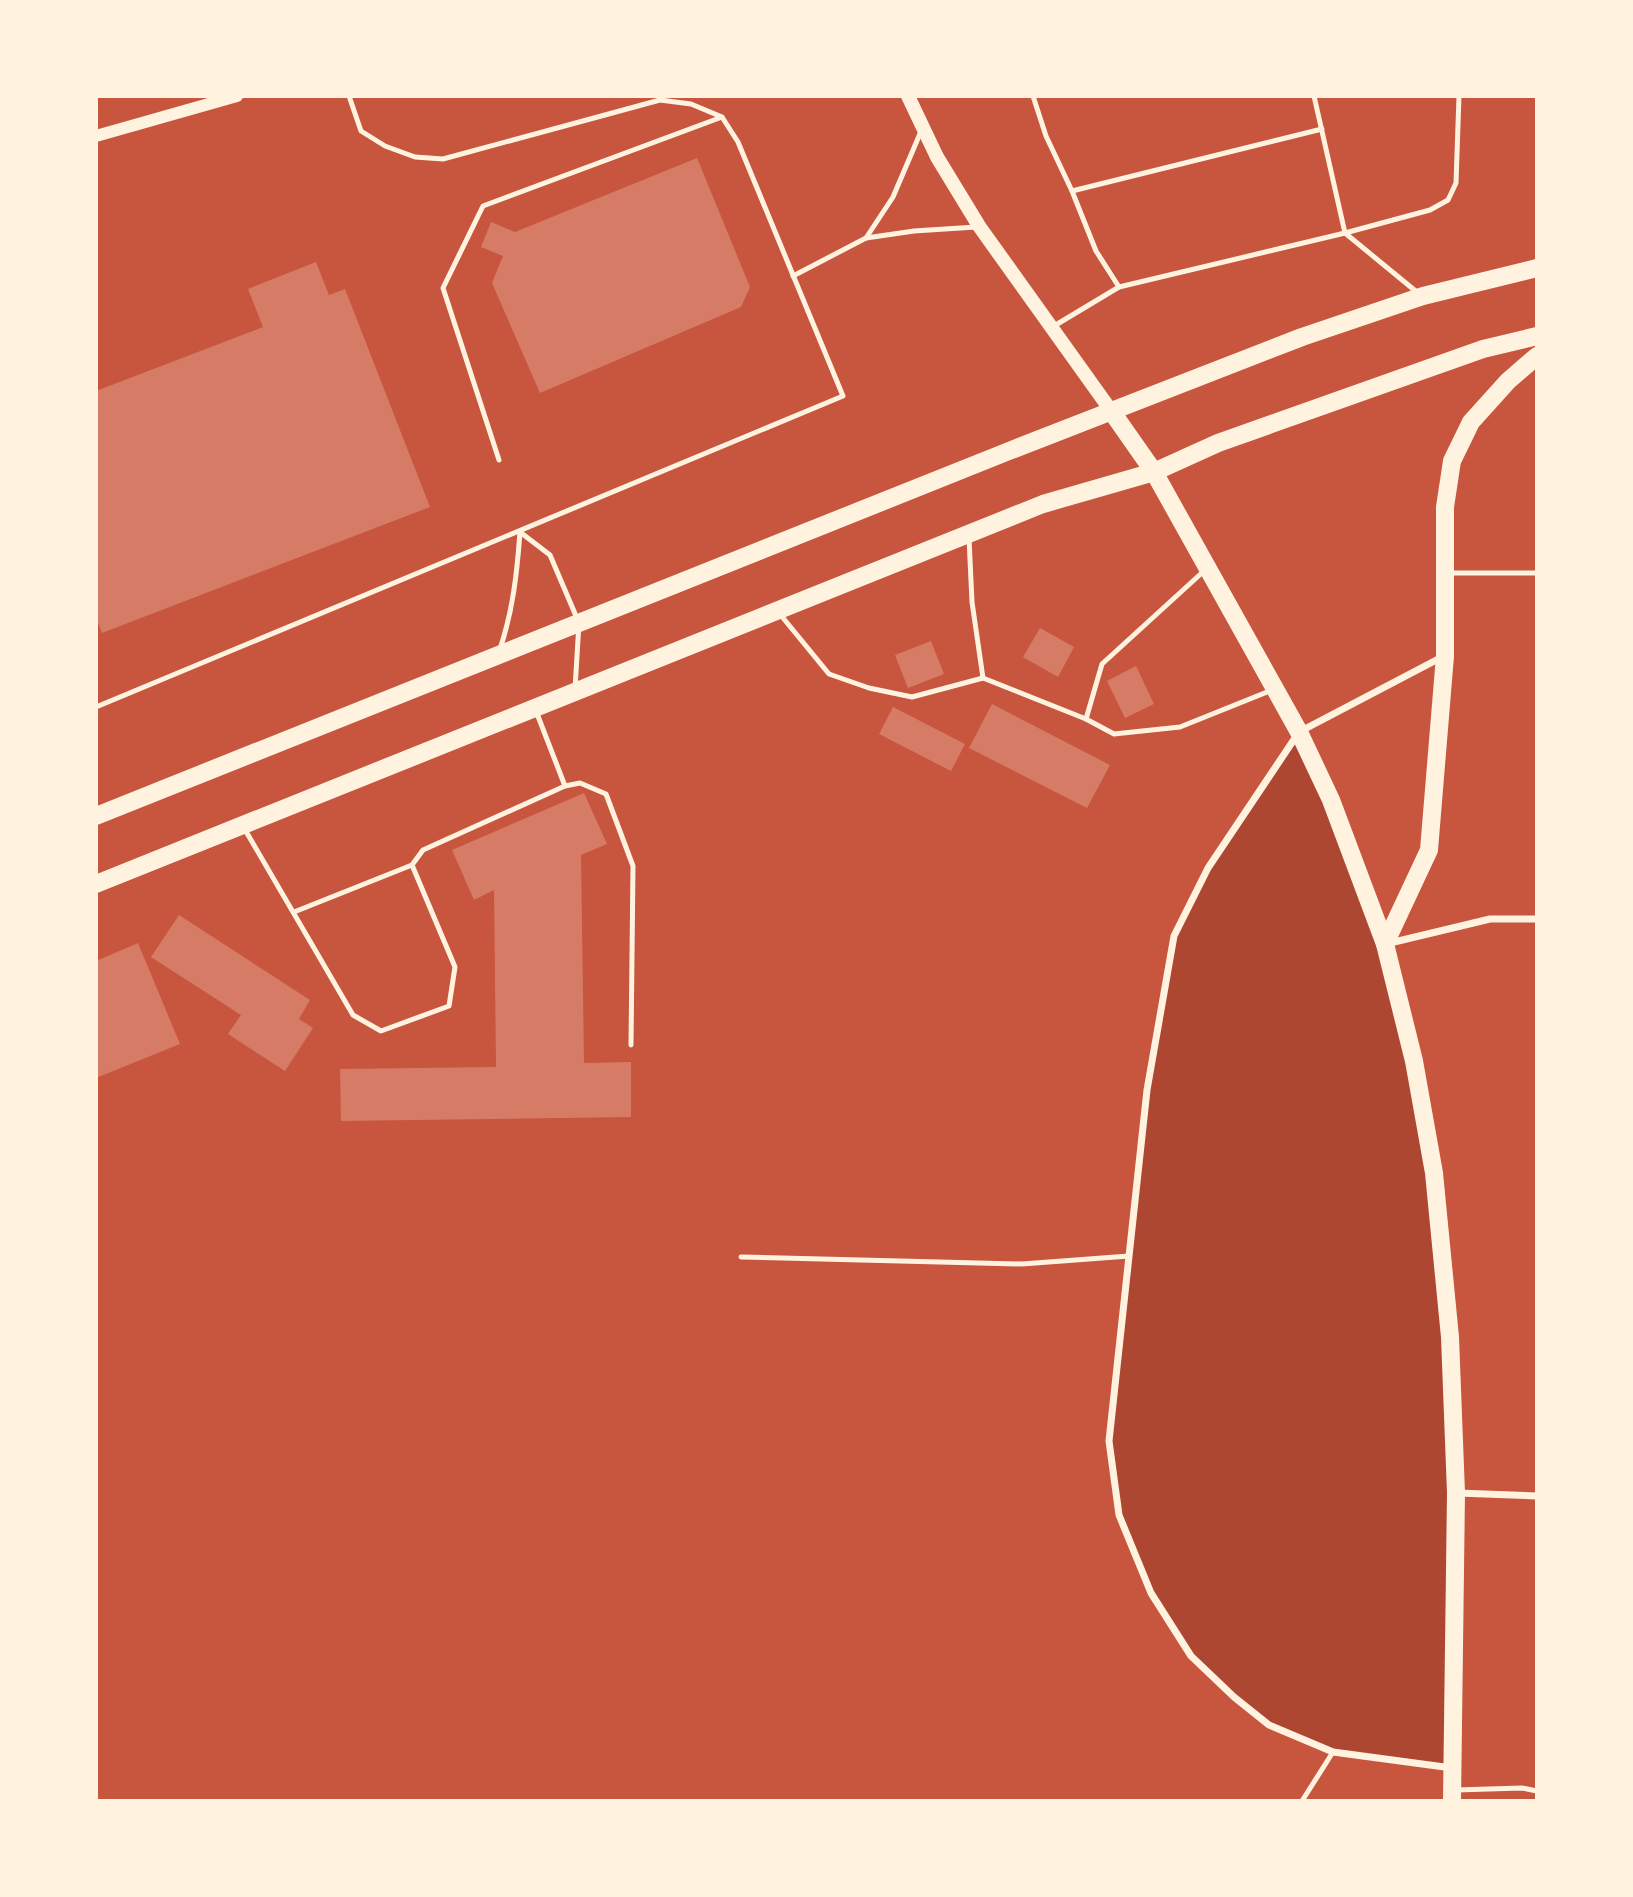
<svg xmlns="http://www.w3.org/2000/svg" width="1633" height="1897" font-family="'DejaVu Sans',sans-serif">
<rect width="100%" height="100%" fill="#c8553d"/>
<path fill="#ae4732" d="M1299,732l32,68 83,261 36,276 2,431 -119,-16 -64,-27 -78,-69 -40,-63 -32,-78 -10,-74 38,-351 27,-154 34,-68z"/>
<g fill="#d67c66">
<path d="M697,158l53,129 -9,20 -201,86 -48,-110 11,-27 -22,-9 10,-25 24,10z"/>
<path d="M316,262l13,33 16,-6 85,218 -328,126 -6,-16v-226l167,-64 -15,-38z"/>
<path d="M1040,628l34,19 -16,30 -35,-20z"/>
<path d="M931,641l13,33 -36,14 -13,-33z"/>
<path d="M1136,666l18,38 -29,14 -18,-37z"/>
<path d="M992,704l118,61 -23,43 -118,-60z"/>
<path d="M893,707l72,37 -14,27 -72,-37z"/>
<path d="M584,793l23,51 -26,11 3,208 47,-1v55l-290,4 -1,-52 156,-2 -2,-177 -20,10 -22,-50z"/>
<path d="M179,915l131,85 -11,19 14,9 -28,43 -57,-37 13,-19 -90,-58z"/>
<path d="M138,943l42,101 -84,34v-117z"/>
</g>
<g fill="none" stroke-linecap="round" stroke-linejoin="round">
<g stroke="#fff3e0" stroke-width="5">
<path d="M1033,96l13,40 26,55 24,60 23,36"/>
<path d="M1314,96l31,137 73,60"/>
<path d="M1072,191l250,-62"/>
<path d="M866,238l27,-41 29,-68"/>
<path d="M793,276l73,-38 48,-7 62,-4"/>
<path d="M1054,326l65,-39 226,-54 85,-23 18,-10 8,-17 3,-87"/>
<path d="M499,460l-56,-172 40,-82 239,-89"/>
<path d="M520,532l30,23 29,68 -4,66"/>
<path d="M969,538l3,64 11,76"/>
<path d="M1448,573h89"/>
<path d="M779,613l50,61 40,14 43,9 71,-19 103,41 28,15 66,-7 92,-37"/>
<path d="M500,649c13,-39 17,-76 20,-117"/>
<path d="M96,707l747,-311 -105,-254 -16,-25 -31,-13 -31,-4 -217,59 -28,-2 -30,-11 -24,-15 -12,-35"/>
<path d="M536,711l29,75"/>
<path d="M1086,719l16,-55 103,-94"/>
<path d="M244,828l109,187 28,16 68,-25 6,-39 -43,-102"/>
<path d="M294,912l118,-47 11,-15 142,-64 15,-3 26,11 27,72 -2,179"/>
<path d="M741,1257l281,7 107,-8"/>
<path d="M1456,1790l66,-2 15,3"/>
<path d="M1302,1801l31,-49"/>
</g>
<g stroke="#fff3e0" stroke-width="7">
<path d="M1444,656l-145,76 -91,136 -34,68 -27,154 -38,351 10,74 32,78 40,63 43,41 35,28 64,27 119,16"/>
<path d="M1390,943l100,-24h47"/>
<path d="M1457,1493l80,3"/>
</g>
<path stroke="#fff3e0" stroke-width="12" d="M96,136l141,-40"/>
<path stroke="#fff3e0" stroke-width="14" d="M908,96l29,61 42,69 133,186"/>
<g stroke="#fff3e0" stroke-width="18">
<path d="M1112,412l42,60 145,260 32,68 54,144 29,117 20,112 16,164 6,156 -4,308"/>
<path d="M96,816l913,-365 293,-114 121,-41 114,-28"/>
<path d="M96,884l947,-380 111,-32 64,-29 265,-94 54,-13"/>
<path d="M1385,944l44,-94 16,-194v-149l7,-46 19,-39 37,-41 29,-25"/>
</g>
</g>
<rect width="1633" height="1897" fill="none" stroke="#fff3e0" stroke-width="196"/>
</svg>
